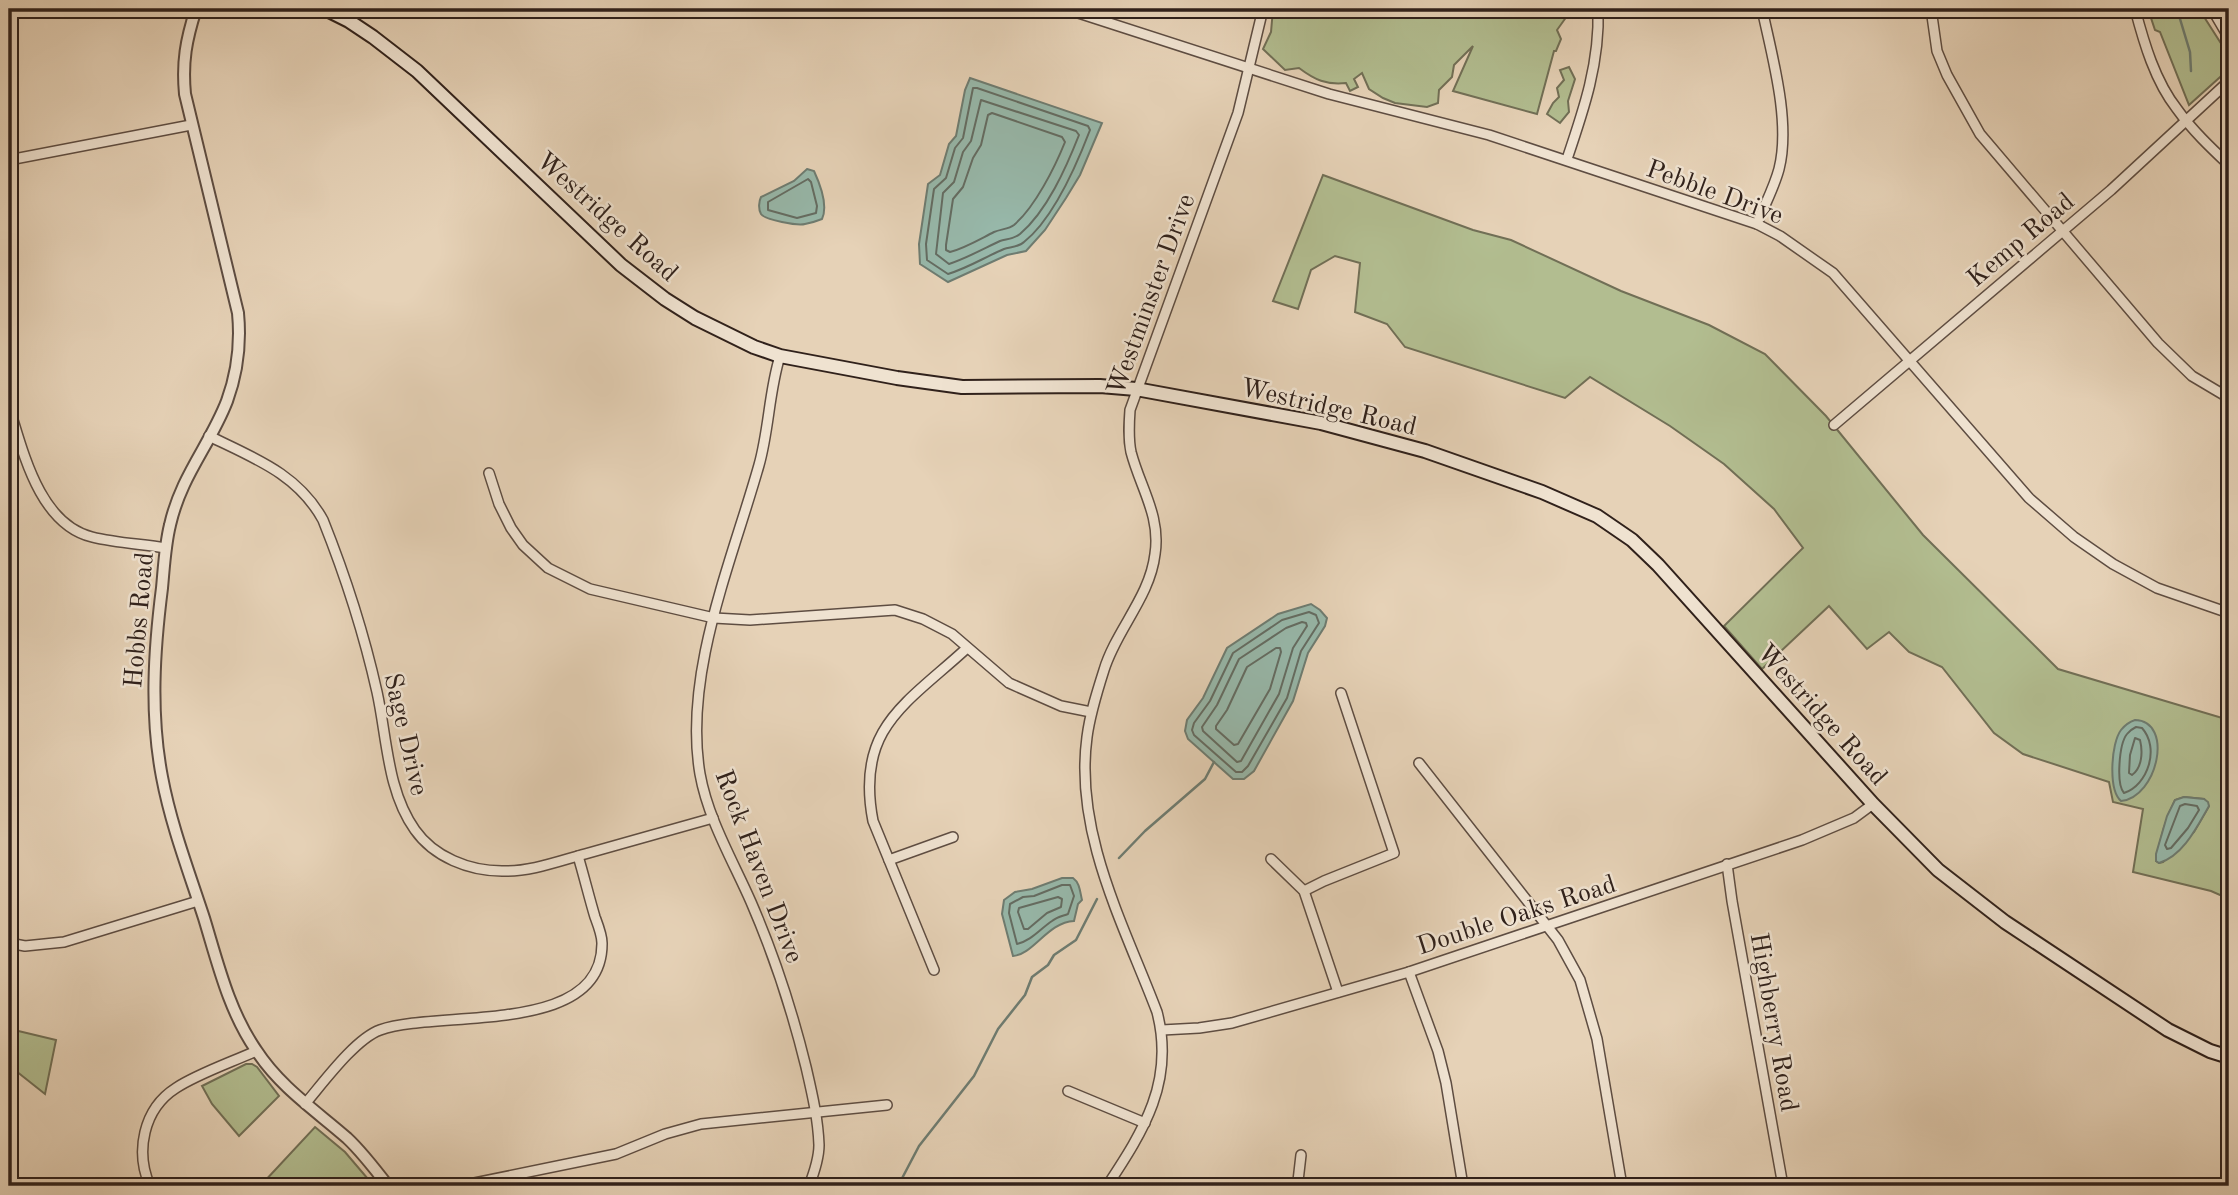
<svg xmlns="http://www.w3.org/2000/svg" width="2238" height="1195" font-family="'Old Standard TT',serif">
<rect width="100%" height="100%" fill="#e6d2b7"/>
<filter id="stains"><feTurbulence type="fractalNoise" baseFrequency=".00286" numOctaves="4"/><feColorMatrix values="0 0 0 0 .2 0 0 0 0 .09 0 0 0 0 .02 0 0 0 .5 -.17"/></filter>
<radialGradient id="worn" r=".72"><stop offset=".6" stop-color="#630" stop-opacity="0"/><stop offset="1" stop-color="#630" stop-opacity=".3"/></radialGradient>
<g fill="#b2bd90" stroke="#716f56" stroke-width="2" fill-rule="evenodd">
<path d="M1273,9h299l-15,21 4,9 -5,12h-2l-17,63 -84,-23 20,-45 -19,19 -2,12 -13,13 -1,13 -11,4 -32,-4 -12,-5 -14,-9 -7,-16 -8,6 4,8 -8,4 -4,-8c-20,2 -31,-3 -47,-15l-14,2 -22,-21 8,-17z"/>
<path d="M2148,9h51l30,47v13l-40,36 -29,-73 -5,-2z"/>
<path d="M1569,67l6,12 -7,22 1,11 -9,11 -13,-9 6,-11 6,-6 -2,-9 7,-8 -4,-10z"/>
<path d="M1323,175l150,55 38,10 110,51 88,34 56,29 61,62 97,119 135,134 171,51v179l-18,-8 -78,-19 10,-63 -30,-7 -4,-20 -86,-28 -29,-21 -52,-66 -33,-15 -20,-20 -22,17 -38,-43 -67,63 -38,-43 79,-78 -29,-39 -50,-45 -54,-38 -80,-49 -25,21 -160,-51 -18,-23 -32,-12 5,-49 -25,-7 -24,14 -13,39 -25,-8zM2184,797l20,2 5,7 -15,26 -31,30 -4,1 -3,-2c4,-23 9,-41 19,-61z"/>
<path d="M10,1029l46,11 -11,54 -34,-27z"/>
<path d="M246,1064h6l5,3 22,29 -40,40 -27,-32 -10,-18z"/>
<path d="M315,1127l30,25 29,34h-111v-3z"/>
</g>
<g fill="#97b8aa" stroke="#6e7c71" stroke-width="2">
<path d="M970,78l132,45 -22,52 -14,23 -21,32 -19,21 -19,4 -59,27 -28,-18 -1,-20 9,-60 12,-9 9,-31 7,-8 9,-46z"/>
<path d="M807,169l7,2c6,13 14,35 8,48 -5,2 -11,4 -17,5 -7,2 -40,-4 -44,-10 -3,-5 -2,-13 0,-17l33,-16z"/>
<path d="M1311,604l9,6 7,8 -2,8 -17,27 -15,48 -39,70 -10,8h-11l-45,-40 -3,-8 2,-11 16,-22 24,-50 51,-34z"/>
<path d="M2135,720c39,1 23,77 -14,81 -13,-11 -10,-58 0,-71 4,-5 8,-8 14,-10z"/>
<path d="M2184,797l20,2 4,3 1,4c-12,21 -26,50 -50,57l-3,-2v-7l11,-38 8,-16z"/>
<path d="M1062,878h11c7,5 7,14 9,22l-4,4 -4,17c-26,1 -41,34 -61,35l-11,-42 2,-14 11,-8 17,-3z"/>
</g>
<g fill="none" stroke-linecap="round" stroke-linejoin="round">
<g stroke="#646c62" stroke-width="2">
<path d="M973,88h4l111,38 2,4c-13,34 -37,89 -66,112 -5,5 -14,5 -20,7 -19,8 -36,19 -56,25l-21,-14 -1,-16 8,-55 12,-11 9,-30 8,-10z"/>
<path d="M981,100l95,31 3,4c-13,33 -32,76 -59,99 -6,5 -14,5 -20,7 -17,8 -33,17 -51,23l-13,-10 7,-61 11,-11 9,-30 8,-11z"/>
<path d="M992,113l70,24 3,5c-10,25 -30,65 -51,83 -5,4 -13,4 -20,7 -14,7 -29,16 -44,20l-4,-2v-5l7,-46 10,-12 10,-29 8,-13 7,-30z"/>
<path d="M808,179l3,3 6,24 -1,7 -19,5 -29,-8v-8z"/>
<path d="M1309,612l7,3 3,8 -18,28 -14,47 -39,68 -6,6h-6l-42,-37 -2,-5 2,-7 16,-22 23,-48 49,-33z"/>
<path d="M1302,622l4,1 1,3 -14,22 -14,46 -38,67 -4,1 -34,-31 -1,-4 15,-22 22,-46 47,-31z"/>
<path d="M1276,648h4l1,4 -11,37 -32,55 -4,1 -18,-16v-3l11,-16 20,-43z"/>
<path d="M2136,727l6,1c18,20 6,57 -18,65 -8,-9 -5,-49 3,-59 3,-4 5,-5 9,-7z"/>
<path d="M2135,738l5,2c3,12 2,28 -8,35l-3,-2 1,-18z"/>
<path d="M2185,804l12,2 2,4 -11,18 -17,20 -4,1 -2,-4 15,-39z"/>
<path d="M1062,885h8l4,11 -6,18c-5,2 -11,3 -16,7 -12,8 -21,20 -35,23l-8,-31 1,-9 13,-7 11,-1z"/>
<path d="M1058,897l4,2 -1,8 -14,6 -19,16h-4l-6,-17 1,-4z"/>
</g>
<g stroke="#6e7c71" stroke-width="2.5">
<path d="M2177,9l13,43 1,19"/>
<path d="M1119,858l26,-27 60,-52 9,-17"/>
<path d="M307,1184l1,2"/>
<path d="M898,1186l21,-40 55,-70 24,-47 27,-34 7,-18 16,-12 6,-10 22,-15 21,-41"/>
</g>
<defs>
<g id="minor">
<path d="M1066,9l263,85 160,41 268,89 23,12 53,37 196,225 45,39 39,27 44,24 72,25"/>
<path d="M1931,9l6,42 10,24 33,59 178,209 34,33 37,22"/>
<path d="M2135,9c9,34 20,72 42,100 15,21 34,39 52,56"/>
<path d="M2212,9l17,29"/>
<path d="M1567,159c17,-50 33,-97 31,-150"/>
<path d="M9,160l182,-35"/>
<path d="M1757,224c7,-18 17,-36 22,-55 12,-47 -7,-113 -17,-160"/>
<path d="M780,356c-11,35 -11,74 -21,109 -27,96 -76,209 -59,309 8,45 33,87 51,128 23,53 41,108 55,165 6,26 12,51 13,78 0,14 -5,28 -10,41"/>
<path d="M9,407c14,44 30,117 83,130 24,6 50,7 74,11"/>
<path d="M1834,425l277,-235 118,-109"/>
<path d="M209,436c45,22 89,38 114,84 22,55 41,114 54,172 10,45 10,99 38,138 19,27 54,41 87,41 28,1 57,-10 83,-17 43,-12 85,-24 128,-36"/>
<path d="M489,473l10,31 12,24 12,17 25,23 42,21 124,29 36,2 145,-10 28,9 29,15 57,49 52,23 30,6"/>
<path d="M1419,763l139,177 22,40 17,59 25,147"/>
<path d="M1271,859l33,32 34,101"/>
<path d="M889,860l64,-23"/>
<path d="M1727,864l5,37 51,285"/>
<path d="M1304,891l20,-10 70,-28 -53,-160"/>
<path d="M9,943l16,3 39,-4 134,-41"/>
<path d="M934,970l-61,-149c-18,-93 33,-117 94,-173"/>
<path d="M1409,972l29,79 8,32 17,103"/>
<path d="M1162,1030l37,-2 33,-5 177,-51 393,-132 52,-22 19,-14"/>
<path d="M1068,1091l77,32"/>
<path d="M305,1104c18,-21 50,-65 75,-74 59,-21 223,7 222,-87 0,-8 -4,-18 -7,-26 -6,-20 -11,-41 -17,-61"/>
<path d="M150,1186c-15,-34 -7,-77 26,-98 21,-14 56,-26 80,-37"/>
<path d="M460,1186l156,-32 49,-20 36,-10 186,-19"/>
<path d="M1107,1186c37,-56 68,-105 50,-174 -33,-87 -83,-179 -70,-275 3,-23 10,-45 17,-67 12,-40 46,-73 51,-116 6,-38 -15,-67 -24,-102 -3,-14 -2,-28 -1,-42l108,-297 25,-104"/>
<path d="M1300,1186l-2,-5 3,-26"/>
</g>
<path id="tertiary" d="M196,9c-10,31 -14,53 -11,85l53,219c3,31 0,58 -11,88 -17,44 -46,75 -57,124 -5,20 -6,42 -8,63 -8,63 -12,126 0,189 9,48 27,95 42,141 14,46 25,93 52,132 24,37 59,60 91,88 15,14 28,31 41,48"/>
<path id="secondary" d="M325,9l24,12 24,16 44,34 204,194 44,34 30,19 59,29 26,9 117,22 65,9 138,-1 36,3 185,34 104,28 117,41 55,24 35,24 26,25 215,239 65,66 67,52 163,108 42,21 19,6"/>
</defs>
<use href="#minor" stroke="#5e4d42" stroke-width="12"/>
<use href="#tertiary" stroke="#5e4d42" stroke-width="14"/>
<use href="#secondary" stroke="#30211b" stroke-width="16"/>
<use href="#minor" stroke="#efe2d0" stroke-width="9"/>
<use href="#tertiary" stroke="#efe2d0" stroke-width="10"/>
<use href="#secondary" stroke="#efe2d0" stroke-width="12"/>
</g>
<g text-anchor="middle" stroke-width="5" stroke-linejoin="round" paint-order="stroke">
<g font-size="26" fill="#30211b" stroke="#efe2d0">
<text transform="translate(1715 191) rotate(20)" y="9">Pebble Drive</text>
<text transform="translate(608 216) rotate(42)" y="9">Westridge Road</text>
<text transform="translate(2020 239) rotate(-40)" y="9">Kemp Road</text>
<text transform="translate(1150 294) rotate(-70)" y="9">Westminster Drive</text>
<text transform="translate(1329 406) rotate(13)" y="9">Westridge Road</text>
<text transform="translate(138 620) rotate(-85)" y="9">Hobbs Road</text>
<text transform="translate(1823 714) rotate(48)" y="9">Westridge Road</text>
<text transform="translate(407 734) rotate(77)" y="9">Sage Drive</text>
<text transform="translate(760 866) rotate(69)" y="9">Rock Haven Drive</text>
<text transform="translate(1516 914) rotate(-18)" y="9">Double Oaks Road</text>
<text transform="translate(1775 1022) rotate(80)" y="9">Highberry Road</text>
</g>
</g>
<rect width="2238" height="1195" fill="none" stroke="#e6d2b7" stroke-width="35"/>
<rect x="10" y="10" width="2217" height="1174" fill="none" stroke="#30211b" stroke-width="3.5"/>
<rect x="18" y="18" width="2203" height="1160" fill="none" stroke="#30211b" stroke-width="2"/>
<rect width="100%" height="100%" filter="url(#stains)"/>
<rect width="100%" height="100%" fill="url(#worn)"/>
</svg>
